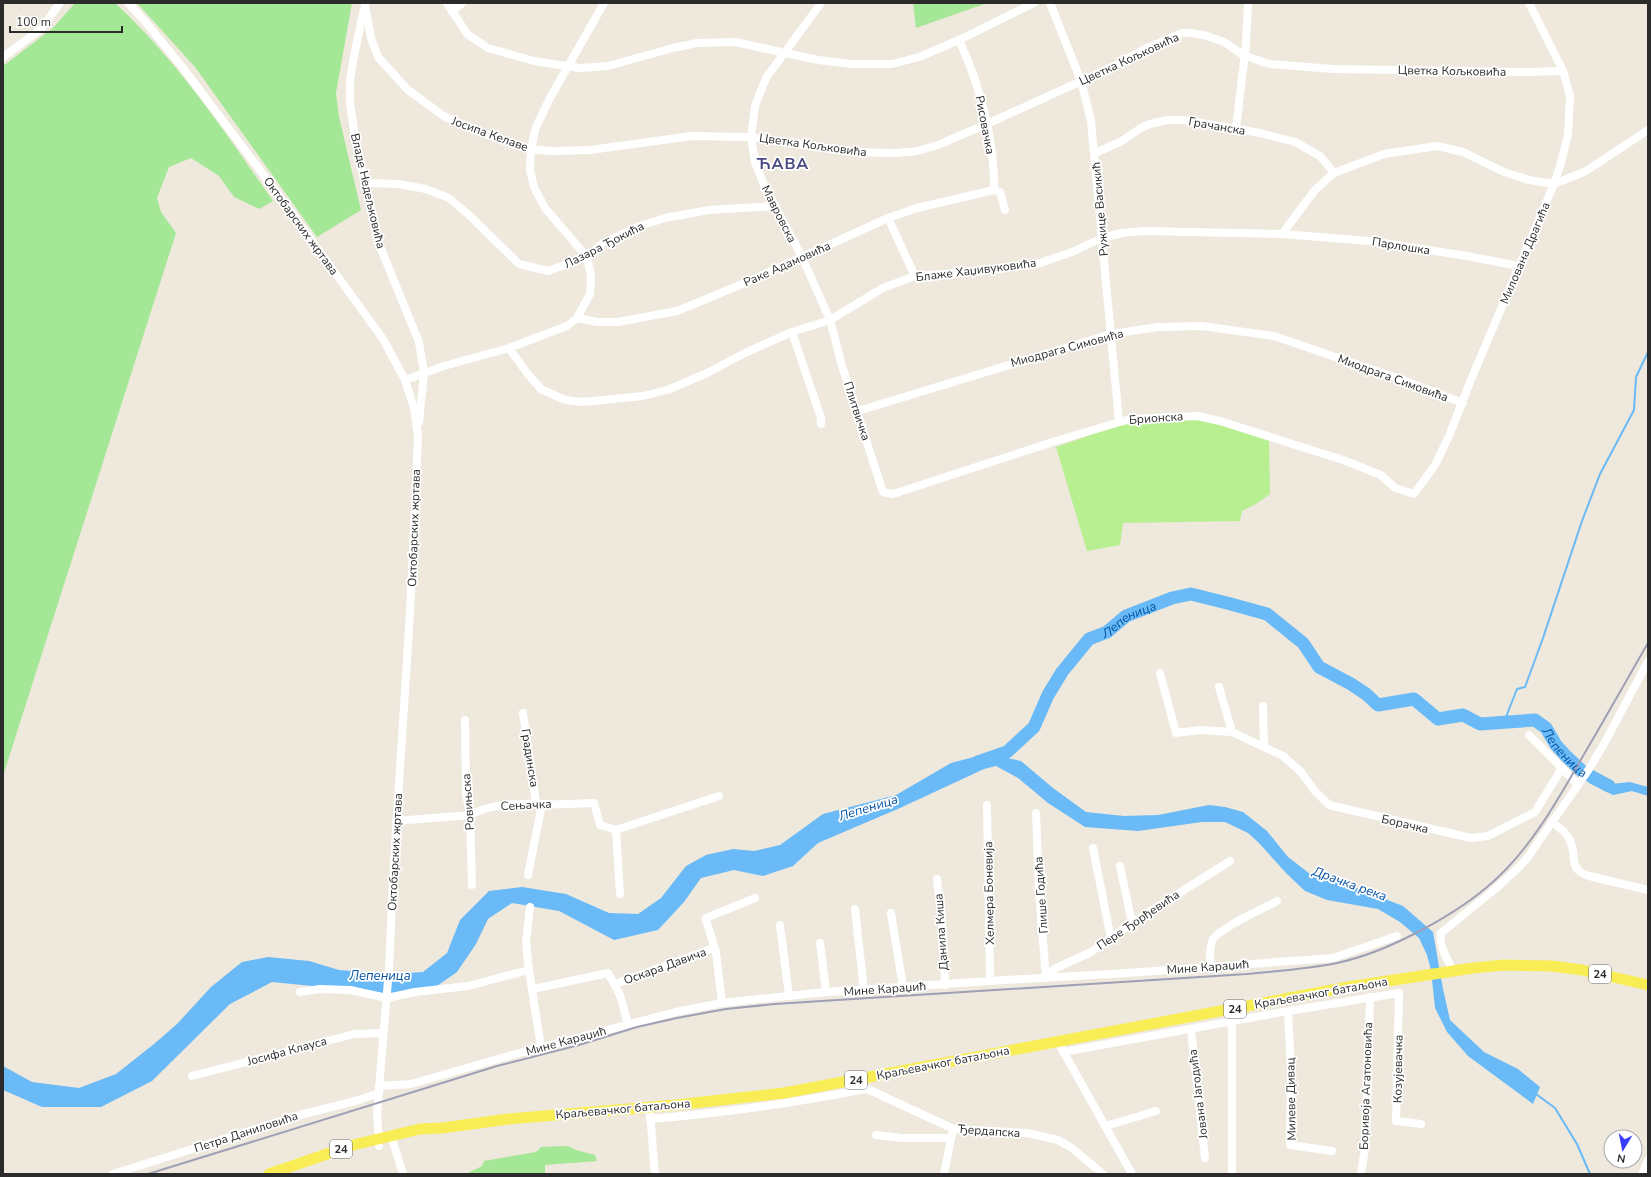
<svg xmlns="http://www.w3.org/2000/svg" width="1651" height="1177" font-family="'Nunito Sans',sans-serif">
<rect width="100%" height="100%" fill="#eee9dc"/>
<g fill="#a4e796">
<path d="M75,3h40c62,57 110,129 158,198l-14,8 -25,-12 -15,-21 -28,-18 -22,9 -12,31 4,14 15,21 -173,543v-710l50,-38z"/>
<path d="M137,3h215l-16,90 3,24 22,93 -44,27 -122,-170z"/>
<path d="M913,3h74l-71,25z"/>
<path d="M568,1146l8,4 19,5 2,6 -52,4v9h-79l16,-8 2,-5 52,-9 5,-5z"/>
</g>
<path fill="#b8ef91" d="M1201,418l68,22 1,54 -14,10 -14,7 -2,10 -117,2 -3,22 -33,6 -31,-104 63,-22z"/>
<g fill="#69baf6">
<path d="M993,752l2,8 7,-3 19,4 32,27 33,24 38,4 34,-1 51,-10 16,2 18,5 24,19 21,26 26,20 40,10 49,19 30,26 10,57 7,31 34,32 34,17 22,18 -7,17 -65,-48 -21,-24 -12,-24 -4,-38 -4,-15 -8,-17 -19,-16 -22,-13 -51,-9 -22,-9 -19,-18 -27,-30 -11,-10 -23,-11h-23l-64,9 -53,-4 -37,-24 -30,-25 -22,-12 -12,3 -84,39 -82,35 -25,23 -30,10 -29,-6 -33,8 -17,24 -26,28 -44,10 -55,-29 -47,-8 -24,16 -12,25 -19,28 -23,16 -41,6 -121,-12 -42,22 -78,77 -51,26h-59l-39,-17v-24l29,16 47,6 37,-14 38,-30 23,-20 34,-37 31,-25 26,-5 41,4 30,9 53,4 31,-2 24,-19 13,-33 29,-29 33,-4 44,7 43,19 29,1 23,-16 25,-32 20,-11 27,-6 21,2 26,-6 43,-31 73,-19 55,-32z"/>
<path d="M1596,775l16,9 18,-2 18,5v9l-16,-5 -19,4 -24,-12z"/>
</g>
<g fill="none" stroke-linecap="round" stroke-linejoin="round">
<g stroke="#69baf6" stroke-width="2">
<path d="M1504,722l13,-33 8,-2 18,-49 39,-117 18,-47 34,-64 2,-33 12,-25"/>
<path d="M1536,1094l19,14 22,36 13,30"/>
</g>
<path stroke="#69baf6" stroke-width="13" id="s1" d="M978,762l29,-10 27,-25 14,-32 14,-23 27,-33 18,-7 19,-16 46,-18 19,-4 36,9 40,11 36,29 16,24 32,17 15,10 12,11 36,-6 24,20 25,-4 17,9 55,-4 11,8 10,17 10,11 17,16 26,14"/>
<g stroke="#fff" stroke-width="8">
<path d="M128,3l15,16 40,49 92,122 108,149 22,41 9,28 4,29 -8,176 -16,248 -5,107 -12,146 2,32"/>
<path d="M447,3l20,31 21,14 46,13 46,7 28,-2 65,-18 24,-5 38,-1 83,18 35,4h39l27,-7 40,-17 75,-37"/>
<path d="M821,3l-55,75 -11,28 -4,31 4,25 9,23 38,72 28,63 12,46 41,126 10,2 163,-53 74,-22 67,-3 23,5 123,39 38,15 14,13 19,6 21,-29 14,-29 21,-54 84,-198 6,-18 8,-31 2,-39 -7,-25 -34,-68"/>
<path d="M1050,3l31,78 10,40 28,301"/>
<path d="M365,5l6,33 7,19 30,33 37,27 51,21 35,11 20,2 39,-1 102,-14 59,1 100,15 44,1 22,-2 21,-6 49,-21 125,-57 33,-18 37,-16h9l13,2 20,7 19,13 26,9 64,5 193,3 37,-1"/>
<path d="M364,9l-10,47 -4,25v23l6,39 23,101 40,98 5,31 -5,49"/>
<path d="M452,12l10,-9"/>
<path d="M959,40c21,45 36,101 35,150l6,2 5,18"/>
<path d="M3,57l38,-28 19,-26"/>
<path d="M1236,129l10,-85 2,-41"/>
<path d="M1095,153l25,-11 21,-14 9,-4 17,-4h17l76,13 35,9 25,14 14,17"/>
<path d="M365,183l33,1 28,5 23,9 20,17 50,49 29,7 39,-14 16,-14 34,-16 28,-9 44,-8 66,-4"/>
<path d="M888,218l27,58"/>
<path d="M1282,234l88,7 97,15 52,10"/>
<path d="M577,318l20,4h21l59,-11 70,-29 141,-64 29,-10 77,-18"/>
<path d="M792,332l29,86v6"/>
<path d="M509,348l18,25 14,16 24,11 18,2 60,-6 27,-7 37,-16 40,-21 45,-20 38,-12 53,-32 32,-12 70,-5 55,-8 32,-11 30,-14 20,-5 22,-2 138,3 33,-44 19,-17 50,-19 53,-8 26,6 41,20 25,8 25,4 32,-13 62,-41"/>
<path d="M405,380l39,-14 65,-18 58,-22 10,-8 13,-24 1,-18 -4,-19 -42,-49 -11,-21 -4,-17 1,-21 5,-22 14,-29 54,-95"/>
<path d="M858,411l253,-77 47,-7 44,-1 72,10 126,43 63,24"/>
<path d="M1160,673l16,60 24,-3 32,2 51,24 18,16 13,18 15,15 142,33 17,-2 47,-24 27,-44 16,17 -26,37c7,6 16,11 19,21 6,16 -3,26 18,33l59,14"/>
<path d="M1219,687l13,45"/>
<path d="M1263,706l1,40"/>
<path d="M523,713l13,90"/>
<path d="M465,720l1,74 4,21 2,70"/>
<path d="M1529,735l33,33"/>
<path d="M1578,785l11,-16 15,-25 44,-83"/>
<path d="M987,805l3,176"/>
<path d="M1036,813l3,79 7,86"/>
<path d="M396,821l74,-6c23,-12 49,-12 74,-11 16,1 33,-1 50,-1l6,22 16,5 103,-34"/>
<path d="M616,830l4,64"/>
<path d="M1093,848l18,91"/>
<path d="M1120,866l12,57"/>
<path d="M528,875l14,-71"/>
<path d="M937,879l6,53 2,53"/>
<path d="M530,907l-4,35 3,28 12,78"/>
<path d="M855,909l9,82"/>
<path d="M891,913l12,74"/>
<path d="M780,925l9,71"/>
<path d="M820,943l6,49"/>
<path d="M1210,967c0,-10 -1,-20 3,-28 8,-12 50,-30 64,-38"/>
<path d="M1453,971c-5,-12 -15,-25 -12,-38l53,-43 24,-22 10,-11 24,-35"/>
<path d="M1046,978l8,-9 37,-17 41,-29 98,-62"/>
<path d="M615,984l99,-36"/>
<path d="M533,989l75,-16 12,22 8,29"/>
<path d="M300,992l20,-3 30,1 37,8 28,-6 53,-6 61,-16"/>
<path d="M722,1003l-6,-51 -10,-32v-2l49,-20"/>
<path d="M1288,1011l3,61 -1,73 42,6"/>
<path d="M1232,1021v153"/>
<path d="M1191,1030l14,128"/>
<path d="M1058,1042l74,132"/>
<path d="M1063,1052l225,-41 111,-18 -3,128 25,3"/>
<path d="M192,1076l162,-42 29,-1"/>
<path d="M850,1081l104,48 73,4 31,7 14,8 31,26"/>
<path d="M379,1086l32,-2 101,-29 164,-43 46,-9 104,-11 164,-11 137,-8 206,-15 64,-22"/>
<path d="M650,1113l5,61"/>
<path d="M650,1119c74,-6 143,-16 216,-30"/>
<path d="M1106,1126l50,-15"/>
<path d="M876,1135l27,3h48"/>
<path d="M393,1142l10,32"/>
<path d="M113,1174l187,-59 59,-15 20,-7"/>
<path d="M944,1174l8,-40"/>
<path d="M1361,1174l5,-33 4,-144"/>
<path d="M1642,1174l6,-14"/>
</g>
<path stroke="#f9ed56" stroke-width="11" d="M269,1174l84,-29 67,-16 22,-1 66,-9 167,-14 109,-12 564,-106 125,-19 31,-3 48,1 30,4 66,15"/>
<path stroke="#9f9fb6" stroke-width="2" d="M148,1174l349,-108 82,-21 58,-18 40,-9 49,-9 49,-5 472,-30c30,-3 61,-5 90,-11 28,-6 54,-17 79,-30 25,-13 50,-28 71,-46 42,-35 69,-84 96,-131 22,-37 43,-75 65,-113"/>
</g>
<g text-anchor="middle" stroke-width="3.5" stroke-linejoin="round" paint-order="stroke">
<g fill="#fff" stroke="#6b6b6b" stroke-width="1">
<rect x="1589" y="965" width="22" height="18" rx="3"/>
<rect x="1224" y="1000" width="22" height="18" rx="3"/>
<rect x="845" y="1071" width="22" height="18" rx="3"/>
<rect x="330" y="1140" width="22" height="18" rx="3"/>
</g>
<g font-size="11" font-weight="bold" fill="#2b2b2b">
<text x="1600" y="978">24</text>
<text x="1235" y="1013">24</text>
<text x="856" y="1084">24</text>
<text x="341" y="1153">24</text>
</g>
<g font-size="12" fill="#2b2b2b" stroke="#fff">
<text transform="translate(1129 59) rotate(-25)" y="4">Цветка Кољковића</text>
<text transform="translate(1452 71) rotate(1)" y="4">Цветка Кољковића</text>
<text transform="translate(985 125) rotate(79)" y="4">Рисовачка</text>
<text transform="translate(1217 126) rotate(10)" y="4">Грачанска</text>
<text transform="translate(490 134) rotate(20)" y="4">Јосипа Келаве</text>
<text transform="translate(813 145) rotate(8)" y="4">Цветка Кољковића</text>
<text transform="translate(368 191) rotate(77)" y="4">Владе Недељковића</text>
<text transform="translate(1100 209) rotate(-95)" y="4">Ружице Васикић</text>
<text transform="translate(779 214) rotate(63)" y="4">Мавровска</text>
<text transform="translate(301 226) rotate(54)" y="4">Октобарских жртава</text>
<text transform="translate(604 245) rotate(-27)" y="4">Лазара Ђокића</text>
<text transform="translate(1401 246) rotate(9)" y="4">Парлошка</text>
<text transform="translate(1525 253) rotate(-67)" y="4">Милована Драгића</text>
<text transform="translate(787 264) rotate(-24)" y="4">Раке Адамовића</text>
<text transform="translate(976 270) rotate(-7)" y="4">Блаже Хаџивуковића</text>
<text transform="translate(1067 348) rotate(-15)" y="4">Миодрага Симовића</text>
<text transform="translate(1393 378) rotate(20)" y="4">Миодрага Симовића</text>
<text transform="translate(857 411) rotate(72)" y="4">Плитвичка</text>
<text transform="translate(1156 418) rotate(-4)" y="4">Брионска</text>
<text transform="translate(414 528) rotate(-88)" y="4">Октобарских жртава</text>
<text transform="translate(530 758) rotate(81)" y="4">Градинска</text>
<text transform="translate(468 802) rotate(-94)" y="4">Ровињска</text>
<text transform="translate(526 805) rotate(-3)" y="4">Сењачка</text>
<text transform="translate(1405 824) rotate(13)" y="4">Борачка</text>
<text transform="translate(395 852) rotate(-87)" y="4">Октобарских жртава</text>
<text transform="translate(989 893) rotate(-91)" y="4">Хелмера Боневија</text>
<text transform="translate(1041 895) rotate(-94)" y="4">Глише Годића</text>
<text transform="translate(1138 920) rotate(-34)" y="4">Пере Ђорђевића</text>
<text transform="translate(941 932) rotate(-94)" y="4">Данила Киша</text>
<text transform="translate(665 966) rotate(-20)" y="4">Оскара Давича</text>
<text transform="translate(1208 967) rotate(-4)" y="4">Мине Караџић</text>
<text transform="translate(885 989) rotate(-4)" y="4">Мине Караџић</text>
<text transform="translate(1321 993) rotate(-10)" y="4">Краљевачког батаљона</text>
<text transform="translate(566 1041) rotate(-15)" y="4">Мине Караџић</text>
<text transform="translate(287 1051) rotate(-15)" y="4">Јосифа Клауса</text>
<text transform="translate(943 1063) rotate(-11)" y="4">Краљевачког батаљона</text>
<text transform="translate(1398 1069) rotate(-89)" y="4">Козујевачка</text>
<text transform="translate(1366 1086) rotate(-88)" y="4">Боривоја Агатоновића</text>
<text transform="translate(1198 1094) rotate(-97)" y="4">Јована Јагодића</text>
<text transform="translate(1291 1099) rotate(-91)" y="4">Милеве Дивац</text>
<text transform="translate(623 1109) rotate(-5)" y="4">Краљевачког батаљона</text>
<text transform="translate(989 1131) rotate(4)" y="4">Ђердапска</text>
<text transform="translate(246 1132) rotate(-18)" y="4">Петра Даниловића</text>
</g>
<g font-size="13" font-style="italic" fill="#0554a5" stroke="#fff">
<text dy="5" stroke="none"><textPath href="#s1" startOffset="217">Лепеница</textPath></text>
<text dy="5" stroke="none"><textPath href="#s1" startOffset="721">Лепеница</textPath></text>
<text transform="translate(868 807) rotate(-17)" y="5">Лепеница</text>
<text transform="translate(1350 883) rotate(20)" y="5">Драчка река</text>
<text x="380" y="980">Лепеница</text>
</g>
<g font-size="16" font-weight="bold" letter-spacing="1" fill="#48497f" stroke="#fff">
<text x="783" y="169">ЋАВА</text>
</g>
</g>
<rect width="1651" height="1177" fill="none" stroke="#2b2b2b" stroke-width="8"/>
<g transform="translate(1623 1149) rotate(190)"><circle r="19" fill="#ffffff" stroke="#aaaaaa"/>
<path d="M0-3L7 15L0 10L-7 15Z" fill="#383dff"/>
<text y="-6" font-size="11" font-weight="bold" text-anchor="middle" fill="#2b2b2b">N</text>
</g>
<path d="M10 26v6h112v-6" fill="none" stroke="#2b2b2b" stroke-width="2"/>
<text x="16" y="26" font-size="12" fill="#2b2b2b" stroke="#ffffff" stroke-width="3" paint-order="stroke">100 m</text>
</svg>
